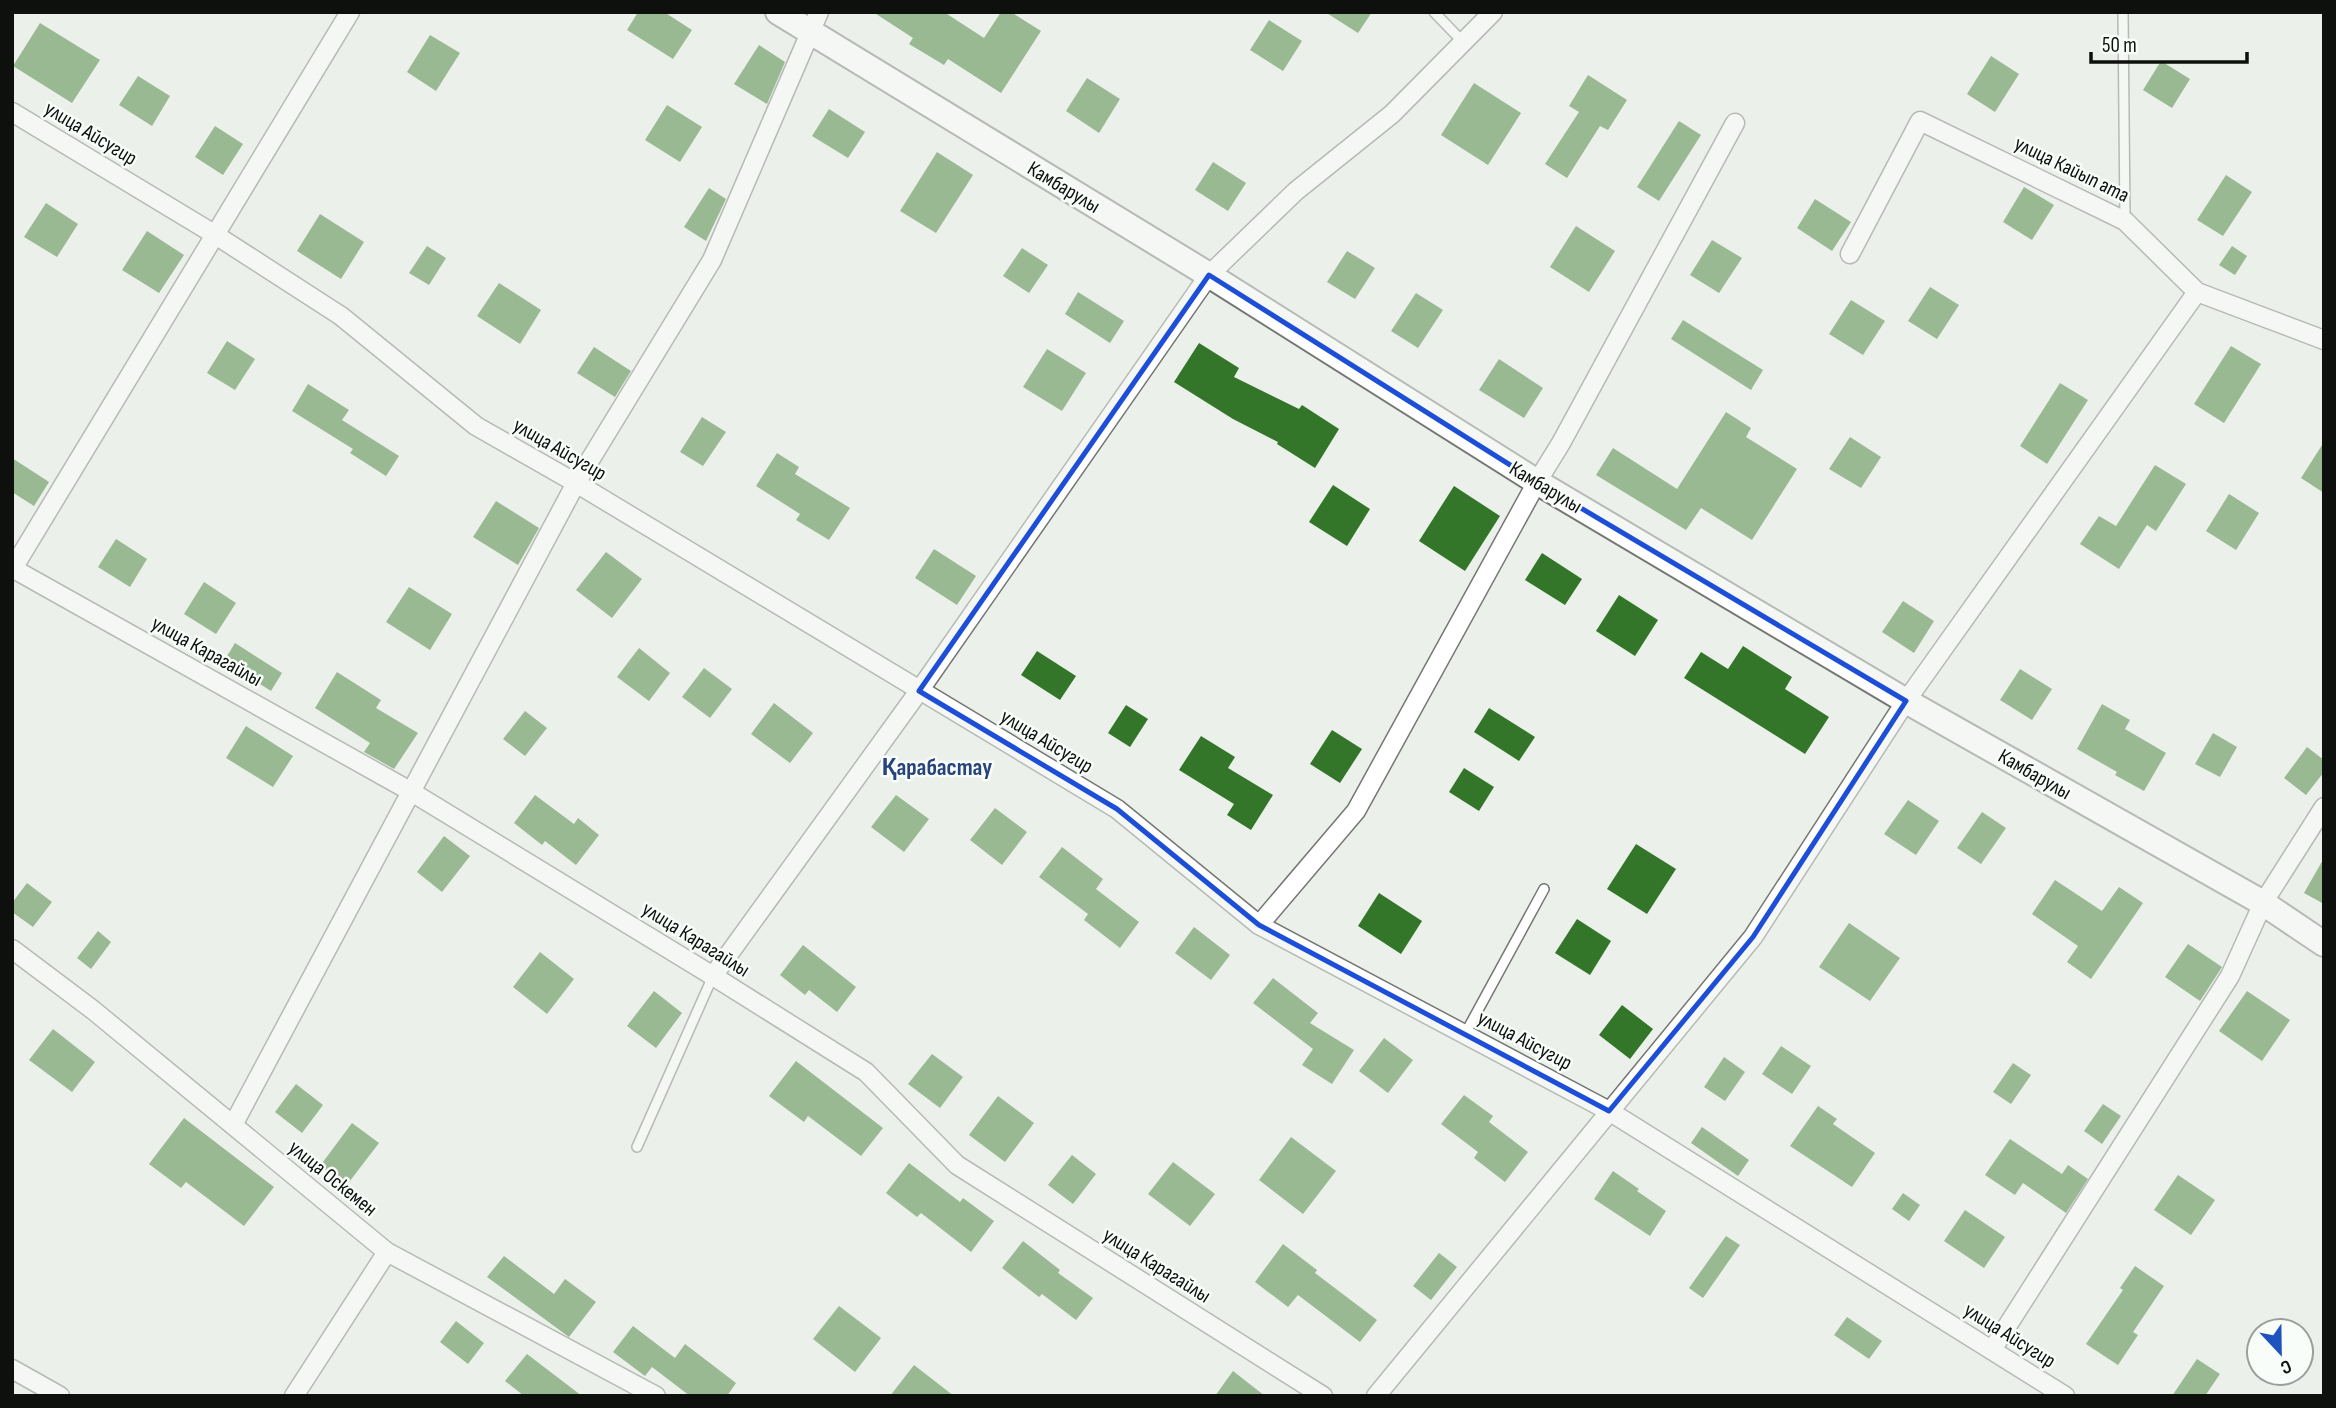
<svg xmlns="http://www.w3.org/2000/svg" width="2336" height="1408" font-family="'Sofia Sans Condensed',sans-serif">
<rect width="100%" height="100%" fill="#ecf0eb"/>
<g fill="#337529">
<path d="M638,12h26l28,18 -19,29 -46,-29z"/>
<path d="M873,12h71l40,26 17,-26h10l30,19 -40,62 -53,-34 -4,6 -35,-21 4,-6z"/>
<path d="M1325,12h47l-14,21z"/>
<path d="M1269,20l33,21 -19,30 -33,-21z"/>
<path d="M40,23l60,37 -28,43 -59,-37z"/>
<path d="M430,35l30,18 -24,38 -29,-19z"/>
<path d="M759,45l26,17 -18,42 -33,-20z"/>
<path d="M1991,56l28,18 -24,38 -28,-18z"/>
<path d="M2161,61l29,18 -18,29 -29,-18z"/>
<path d="M1588,75l39,25 -19,30 -8,-4 -33,52 -22,-14 34,-52 -10,-6z"/>
<path d="M138,76l32,20 -18,30 -33,-21z"/>
<path d="M1087,78l33,21 -21,34 -33,-22z"/>
<path d="M1474,83l47,30 -33,52 -47,-30z"/>
<path d="M667,105l35,22 -22,35 -35,-22z"/>
<path d="M829,109l36,23 -17,26 -36,-22z"/>
<path d="M1679,121l22,14 -42,66 -22,-14z"/>
<path d="M215,126l28,18 -20,31 -28,-18z"/>
<path d="M937,152l36,23 -37,58 -36,-22z"/>
<path d="M1213,162l33,21 -18,28 -33,-21z"/>
<path d="M2226,175l26,17 -29,44 -26,-16z"/>
<path d="M2024,187l30,18 -22,35 -29,-18z"/>
<path d="M709,188l17,11 -20,42 -22,-14z"/>
<path d="M1815,199l36,23 -19,29 -35,-23z"/>
<path d="M46,203l32,21 -21,33 -33,-20z"/>
<path d="M320,214l44,28 -23,37 -44,-28z"/>
<path d="M1576,226l39,25 -26,41 -39,-25z"/>
<path d="M147,231l37,24 -25,38 -37,-23z"/>
<path d="M1712,240l30,18 -23,35 -29,-18z"/>
<path d="M427,246l19,12 -17,27 -20,-12z"/>
<path d="M2232,246l15,10 -12,19 -16,-10z"/>
<path d="M1022,248l26,17 -19,28 -26,-17z"/>
<path d="M1347,251l28,17 -20,31 -28,-17z"/>
<path d="M499,283l42,27 -21,34 -43,-28z"/>
<path d="M1930,287l29,18 -22,34 -29,-18z"/>
<path d="M1078,292l46,29 -14,22 -45,-29z"/>
<path d="M1416,293l27,17 -25,38 -27,-17z"/>
<path d="M1851,300l34,21 -22,34 -34,-21z"/>
<path d="M1683,320l80,50 -12,20 -80,-51z"/>
<path d="M227,341l28,18 -20,31 -28,-17z"/>
<path d="M1199,343l40,25 -5,9 65,32 3,-4 37,24 -24,39 -38,-24 1,-2 -45,-23 -59,-37z"/>
<path d="M2231,346l30,18 -37,59 -30,-19z"/>
<path d="M594,347l37,24 -16,26 -38,-24z"/>
<path d="M1047,349l39,24 -24,38 -39,-24z"/>
<path d="M1499,359l44,29 -19,30 -45,-28z"/>
<path d="M2060,383l28,17 -41,64 -27,-18z"/>
<path d="M308,384l41,26 -7,10 57,36 -13,20 -36,-23 3,-4 -61,-38z"/>
<path d="M1726,412l25,16 -5,9 51,32 -45,71 -51,-32 -15,22 -90,-55 17,-27 64,41z"/>
<path d="M702,417l24,15 -23,34 -23,-14z"/>
<path d="M1850,437l31,20 -20,31 -32,-19z"/>
<path d="M2324,442v51l-23,-15z"/>
<path d="M777,453l22,14 -4,7 55,34 -21,32 -33,-20 4,-6 -44,-28z"/>
<path d="M12,458l37,24 -15,24 -22,-14z"/>
<path d="M2155,465l31,19 -30,47 -9,-6 -28,44 -39,-25 19,-28 17,10z"/>
<path d="M1333,485l37,24 -23,37 -38,-24z"/>
<path d="M1454,486l46,30 -35,55 -46,-30z"/>
<path d="M2229,494l30,19 -23,37 -30,-19z"/>
<path d="M496,501l43,27 -21,37 -45,-28z"/>
<path d="M116,539l31,20 -17,28 -32,-20z"/>
<path d="M934,549l42,27 -19,29 -42,-27z"/>
<path d="M606,552l36,27 -30,39 -36,-28z"/>
<path d="M1542,553l40,26 -17,26 -40,-25z"/>
<path d="M204,582l32,21 -20,31 -32,-20z"/>
<path d="M409,587l43,27 -22,36 -44,-28z"/>
<path d="M1619,595l39,25 -23,36 -39,-25z"/>
<path d="M1903,601l31,20 -20,32 -32,-21z"/>
<path d="M235,643l47,30 -11,18 -47,-30z"/>
<path d="M1743,646l49,31 -7,12 44,28 -24,37 -121,-76 17,-26 27,17z"/>
<path d="M639,648l31,25 -21,28 -32,-24z"/>
<path d="M1037,651l39,25 -16,24 -39,-25z"/>
<path d="M704,668l28,21 -22,29 -28,-21z"/>
<path d="M2020,669l32,20 -20,31 -32,-20z"/>
<path d="M337,672l44,28 -5,8 42,25 -24,36 -30,-17 6,-9 -55,-35z"/>
<path d="M774,703l39,30 -23,30 -39,-29z"/>
<path d="M2102,704l28,16 -5,9 41,24 -22,38 -29,-16 2,-3 -40,-23z"/>
<path d="M1126,705l22,14 -18,28 -22,-14z"/>
<path d="M1489,708l46,29 -16,24 -45,-29z"/>
<path d="M525,711l22,17 -22,28 -22,-17z"/>
<path d="M246,726l47,30 -20,31 -47,-29z"/>
<path d="M1332,730l30,19 -22,34 -30,-19z"/>
<path d="M2213,733l24,14 -17,30 -25,-13z"/>
<path d="M1201,736l34,21 -7,11 45,27 -22,35 -24,-15 7,-11 -55,-34z"/>
<path d="M2307,747l17,13v12l-18,23 -22,-17z"/>
<path d="M1464,768l30,19 -15,24 -30,-19z"/>
<path d="M535,795l39,29 4,-6 21,17 -23,30 -31,-24 -3,4 -28,-22z"/>
<path d="M896,795l33,24 -25,33 -33,-25z"/>
<path d="M1908,800l31,21 -23,34 -32,-21z"/>
<path d="M995,808l32,24 -25,33 -32,-25z"/>
<path d="M1982,812l24,16 -25,36 -24,-16z"/>
<path d="M444,836l26,20 -28,36 -25,-20z"/>
<path d="M1636,844l40,25 -29,45 -40,-25z"/>
<path d="M1062,847l41,32 -7,10 43,33 -19,26 -36,-28 4,-6 -49,-37z"/>
<path d="M2324,858v46l-20,-11z"/>
<path d="M2055,880l47,31 17,-24 24,16 -52,76 -24,-17 11,-16 -46,-32z"/>
<path d="M27,883l25,19 -19,25 -21,-15v-9z"/>
<path d="M1379,893l43,28 -21,33 -43,-28z"/>
<path d="M1577,919l34,22 -21,34 -35,-22z"/>
<path d="M1849,923l51,35 -30,43 -51,-34z"/>
<path d="M1194,927l36,28 -19,25 -36,-27z"/>
<path d="M98,931l13,11 -20,27 -14,-11z"/>
<path d="M2188,944l34,23 -22,34 -35,-24z"/>
<path d="M803,945l53,42 -19,25 -28,-22 -4,5 -25,-20z"/>
<path d="M540,952l34,27 -27,35 -34,-27z"/>
<path d="M1273,978l45,35 -8,10 44,27 -22,34 -30,-19 11,-16 -60,-46z"/>
<path d="M654,991l28,22 -26,35 -29,-22z"/>
<path d="M2247,991l43,29 -28,41 -43,-30z"/>
<path d="M1622,1005l31,24 -23,30 -31,-24z"/>
<path d="M53,1029l42,33 -23,30 -43,-32z"/>
<path d="M1384,1038l29,22 -25,33 -29,-22z"/>
<path d="M1781,1046l30,20 -19,28 -30,-20z"/>
<path d="M932,1054l31,23 -23,31 -32,-24z"/>
<path d="M1724,1057l21,15 -20,29 -21,-14z"/>
<path d="M796,1061l87,67 -22,28 -53,-40 -4,6 -35,-26z"/>
<path d="M2013,1063l18,12 -20,29 -18,-12z"/>
<path d="M296,1084l27,21 -21,28 -27,-21z"/>
<path d="M1464,1095l29,21 -4,6 39,30 -23,30 -31,-24 4,-6 -37,-28z"/>
<path d="M998,1096l36,27 -29,39 -36,-27z"/>
<path d="M2103,1104l18,12 -19,28 -18,-13z"/>
<path d="M1818,1106l19,13 -4,5 42,29 -23,34 -62,-41z"/>
<path d="M184,1118l90,69 -30,39 -58,-44 -5,6 -32,-24z"/>
<path d="M352,1123l27,20 -33,43 -26,-20z"/>
<path d="M1702,1127l47,33 -11,16 -47,-33z"/>
<path d="M1291,1137l45,34 -33,43 -44,-34z"/>
<path d="M2010,1139l52,35 6,-9 20,14 -22,34 -43,-30 -8,12 -30,-20z"/>
<path d="M1072,1155l24,19 -23,30 -25,-19z"/>
<path d="M1173,1162l42,32 -25,32 -42,-32z"/>
<path d="M909,1163l51,39 3,-4 31,23 -23,31 -50,-39 -4,4 -31,-24z"/>
<path d="M1613,1171l26,18 -2,2 29,20 -16,25 -56,-37z"/>
<path d="M2178,1175l37,25 -24,35 -37,-25z"/>
<path d="M1903,1193l17,12 -11,16 -17,-12z"/>
<path d="M1965,1210l40,27 -21,31 -40,-27z"/>
<path d="M1726,1236l14,9 -37,53 -14,-10z"/>
<path d="M1023,1241l37,29 -2,3 35,25 -17,22 -34,-26 -3,3 -37,-29z"/>
<path d="M1283,1244l34,26 -2,3 62,47 -17,22 -62,-47 -10,12 -33,-25z"/>
<path d="M1439,1253l18,14 -26,33 -18,-14z"/>
<path d="M504,1256l50,38 11,-15 31,23 -27,35 -82,-60z"/>
<path d="M2135,1266l29,20 -31,46 5,3 -20,30 -32,-21 37,-54 -3,-2z"/>
<path d="M839,1306l42,32 -26,34 -42,-33z"/>
<path d="M1847,1317l35,24 -13,18 -35,-24z"/>
<path d="M456,1321l28,22 -16,21 -28,-22z"/>
<path d="M633,1326l42,32 10,-14 51,39 -9,13h-37l-38,-29 -7,9 -32,-24z"/>
<path d="M527,1354l55,42h-58l-19,-15z"/>
<path d="M2197,1359l23,15 -15,22h-33z"/>
<path d="M914,1365l40,31h-64z"/>
<path d="M1233,1371l32,25h-50z"/>
</g>
<g fill="none" stroke-linecap="round" stroke-linejoin="round">
<defs>
<g id="lane">
<path d="M1434,12l29,30"/>
<path d="M2123,12l2,209"/>
<path d="M1465,1034l79,-145"/>
<path d="M637,1147l76,-171"/>
</g>
<g id="street">
<path d="M12,112l202,122 127,82 135,110 100,57 541,326 142,116 350,186 456,285"/>
<path d="M1850,254l70,-133 205,100 72,71 127,48"/>
<path d="M12,568l398,223 303,185 153,96 91,93 366,231"/>
<path d="M12,570l338,-558"/>
<path d="M1259,925l97,-114 181,-329 24,-39 174,-320"/>
<path d="M12,949l81,61 294,242 269,144"/>
<path d="M713,976l206,-285 290,-416 87,-84 96,-77 101,-102"/>
<path d="M233,1125l343,-642 136,-223 107,-248"/>
<path d="M1992,1350l238,-374 33,-73 61,-96"/>
<path d="M12,1369l48,27"/>
<path d="M294,1396l93,-144"/>
<path d="M1376,1396l377,-459 153,-236 291,-409"/>
</g>
<path id="secondary" d="M778,12l431,263 328,207 369,219 357,202 61,41"/>
</defs>
<use href="#lane" stroke="#747773" stroke-width="12"/>
<use href="#street" stroke="#747773" stroke-width="21"/>
<use href="#secondary" stroke="#747773" stroke-width="28"/>
<use href="#lane" stroke="#fff" stroke-width="9"/>
<use href="#street" stroke="#fff" stroke-width="18"/>
<use href="#secondary" stroke="#fff" stroke-width="24"/>
</g>
<path d="M0 0H2336V1408H0ZM1209,275l328,207 369,219 -153,236 -144,174 -350,-186 -142,-116 -198,-118z" fill="#ecf0eb" fill-opacity=".55" fill-rule="evenodd"/>
<path fill="none" stroke="#1d4ed8" stroke-width="5" stroke-linejoin="round" d="M1209,275l328,207 369,219 -153,236 -144,174 -350,-186 -142,-116 -198,-118z"/>
<g text-anchor="middle" stroke-width="5" stroke-linejoin="round" paint-order="stroke">
<g font-size="21" fill="#0e100e" stroke="#f9fdf9">
<text transform="translate(91 133) rotate(31)" y="7">улица Айсугир</text>
<text transform="translate(2072 169) rotate(26)" y="7">улица Кайып ата</text>
<text transform="translate(1064 187) rotate(31)" y="7">Камбарулы</text>
<text transform="translate(560 449) rotate(30)" y="7">улица Айсугир</text>
<text transform="translate(1546 487) rotate(31)" y="7">Камбарулы</text>
<text transform="translate(207 651) rotate(29)" y="7">улица Карагайлы</text>
<text transform="translate(1047 741) rotate(31)" y="7">улица Айсугир</text>
<text transform="translate(2035 774) rotate(30)" y="7">Камбарулы</text>
<text transform="translate(696 939) rotate(32)" y="7">улица Карагайлы</text>
<text transform="translate(1525 1040) rotate(28)" y="7">улица Айсугир</text>
<text transform="translate(333 1178) rotate(39)" y="7">улица Оскемен</text>
<text transform="translate(1157 1265) rotate(32)" y="7">улица Карагайлы</text>
<text transform="translate(2010 1335) rotate(32)" y="7">улица Айсугир</text>
</g>
<g font-size="24" font-weight="bold" fill="#27447b" stroke="#f9fdf9">
<text x="937" y="775">Қарабастау</text>
</g>
</g>
<rect width="2336" height="1408" fill="none" stroke="#0e100e" stroke-width="28"/>
<g transform="translate(2280 1352) rotate(158)"><circle r="33" fill="#f9fdf9" stroke="#9b9e9b" stroke-width="2"/>
<path d="M0-5L12 26L0 18L-12 26Z" fill="#1d52bf"/>
<text y="-10" font-size="19" font-weight="bold" text-anchor="middle" fill="#0e100e">С</text>
</g>
<path d="M2091 52v10h156v-10" fill="none" stroke="#0e100e" stroke-width="3.5"/>
<text x="2102" y="52" font-size="21" fill="#0e100e" stroke="#f9fdf9" stroke-width="5" paint-order="stroke">50 m</text>
</svg>
